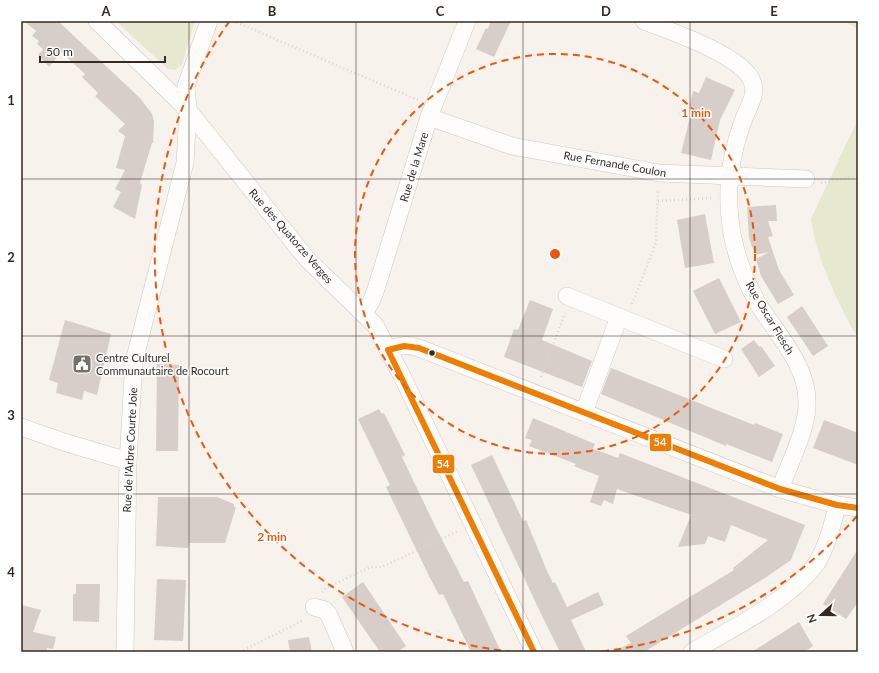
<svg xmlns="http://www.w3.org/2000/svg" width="879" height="673" font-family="Lato,sans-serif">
<rect width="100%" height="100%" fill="#f7f2ec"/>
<g fill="#e6e8cf">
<path d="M116,21h79l-13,44 -7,5 -7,-1z"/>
<path d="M843,21h15v8z"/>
<path d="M858,119v216l-4,-3c-19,-36 -37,-73 -43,-113z"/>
</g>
<g fill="#d7ceca">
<path d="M24,21h34l82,77 12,16 2,7 -1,22h-1l-12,40 2,2 -7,34 -22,-12 8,-15 -6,-3 10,-19 -9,-2 9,-32 -7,-5 7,-7 -30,-28 3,-3 -16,-16 3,-3 -24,-22 -12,15 -11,-12 5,-6 -6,-5 2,-3 -7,-5 4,-5z"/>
<path d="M491,21h20l-17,36 -18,-8 10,-21 2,1z"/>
<path d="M706,77l29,13 -15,30 -9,40 -30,-7 11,-44 -3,-1 4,-17 6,2z"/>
<path d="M776,205l1,16h-9l5,15 -5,1 11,33 15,25 -16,9 -17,-28 -5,-17 13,-7 -14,3 -6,-17 -2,-31z"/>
<path d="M705,214l9,49 -29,5 -8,-48z"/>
<path d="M719,278l22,44 -26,12 -22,-43z"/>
<path d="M530,300l23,9 -11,31 50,21 -10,26 -78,-30 10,-28 4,1z"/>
<path d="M802,306l26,40 -15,10 -26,-39z"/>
<path d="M65,320l46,14 -14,61 -13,-4 -2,9 -26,-7 2,-10 -9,-3z"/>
<path d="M754,340l5,7 2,-1 14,20 -16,11 -18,-28z"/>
<path d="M157,364l22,1 -1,86h-22z"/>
<path d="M611,368l143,57 1,-2 28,11 -11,28 -46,-18v2l-125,-52z"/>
<path d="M379,409l3,5 2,-1 21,42 -3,2 34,71 28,54 4,-1 33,71h-30l-28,-58 -4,1 -9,-17 -44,-91 4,-2 -32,-66z"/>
<path d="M533,418l62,26 -2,5 25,9 2,-5 185,72 -14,35 -26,18 -121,74h-31l18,-9 -5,-7 108,-66 -1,-2 35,-28 -37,-15 -6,17 -17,-6 -3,8 -27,3 13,-32 -74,-26 -4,15 -9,-4 -3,6 -11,-4 9,-26 -25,-10 2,-2 -47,-18 3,-6 -7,-2z"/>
<path d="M824,420l34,13v32l-45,-17z"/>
<path d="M492,455l31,66 3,-1 21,51 6,12 2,-1 12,25 31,-15 6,13 -33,15 15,32h-26l-17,-34 -72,-153z"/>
<path d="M158,497h59l17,7v3h2l-11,36h-36l-1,5 -32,-2z"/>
<path d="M858,549v53l-12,17 -23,-15z"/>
<path d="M157,579l29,1 -3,61 -29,-1z"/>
<path d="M363,582l43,64 -9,6h-17l-38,-55z"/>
<path d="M76,584h24l-1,38 -26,-1v-27h3z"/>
<path d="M21,605l20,5 -8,22 23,5 -3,12 -6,-1 -1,4h-25z"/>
<path d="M799,622l14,24 -9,6h-52z"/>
<path d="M309,637l3,15h-22l-2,-12z"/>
</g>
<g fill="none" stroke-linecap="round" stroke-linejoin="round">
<defs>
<g id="minor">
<path d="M97,21l91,89 119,149 68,66 28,53 131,274"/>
<path d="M644,21c26,10 94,33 107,58 7,13 -1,25 -6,37 -13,33 -19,67 -15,103 3,30 13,57 27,83 19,32 52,63 50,104 -1,26 -18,58 -27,83"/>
<path d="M429,117l83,29 147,27 147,6"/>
<path d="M567,296l157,63"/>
<path d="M364,313l7,-11 5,-13 53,-172 38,-96"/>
<path d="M388,350c12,-5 19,-6 31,-2l361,141 57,16 21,3"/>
<path d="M584,412l35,-95"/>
<path d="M21,427l46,16 61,18"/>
<path d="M314,607l11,3 4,5 16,37"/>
<path d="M125,652l3,-191 6,-100 51,-198 3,-53 -2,-24 23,-65"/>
<path d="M692,652c39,-23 93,-49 121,-84 12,-15 20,-44 24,-63"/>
</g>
</defs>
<use href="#minor" stroke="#d0c9c2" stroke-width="18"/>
<g stroke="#d8d6d4" stroke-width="2.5" stroke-dasharray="1 3" stroke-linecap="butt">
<path d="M233,21l185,79"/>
<path d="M821,183l37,-7"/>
<path d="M658,201l54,-3"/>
<path d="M632,304l24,-61 2,-53"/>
<path d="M541,377l24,-64"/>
<path d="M322,592l4,-4 44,-21h12l76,-36"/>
<path d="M240,652l64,-32"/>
</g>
<use href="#minor" stroke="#fefdfc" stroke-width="17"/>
<defs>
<path id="bus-1" d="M534,652l-146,-302 16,-4 15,2 361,141 57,16 21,3"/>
</defs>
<use href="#bus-1" stroke="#fff" stroke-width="9"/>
<use href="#bus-1" stroke="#ef7d00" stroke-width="6"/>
</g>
<path fill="none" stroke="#342a21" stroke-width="1" stroke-opacity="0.55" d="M189,21v631M356,21v631M523,21v631M690,21v631M21,179h837M21,336h837M21,494h837"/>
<g fill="none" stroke="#e8590c" stroke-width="2" stroke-dasharray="7 5">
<circle cx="555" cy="254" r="200"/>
<path d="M857 516A400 400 0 0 1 597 652M513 652A400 400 0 0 1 229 22"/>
</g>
<defs>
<symbol id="civic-square" viewBox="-11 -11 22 22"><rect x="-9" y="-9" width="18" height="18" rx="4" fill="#787068" stroke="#fff"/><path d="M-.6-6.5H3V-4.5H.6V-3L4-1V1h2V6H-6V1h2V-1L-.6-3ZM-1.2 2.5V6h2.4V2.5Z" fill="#fff"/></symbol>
</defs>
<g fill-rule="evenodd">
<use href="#civic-square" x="71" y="353" width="22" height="22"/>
</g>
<circle fill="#342a21" stroke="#fff" stroke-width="1.5" cx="432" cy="353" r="3.5"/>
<g text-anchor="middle" stroke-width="3" stroke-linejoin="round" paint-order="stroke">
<g font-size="11" fill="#342a21" stroke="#fff">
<text transform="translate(615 164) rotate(10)" y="4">Rue Fernande Coulon</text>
<text transform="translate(414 167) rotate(-73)" y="4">Rue de la Mare</text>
<text transform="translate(291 236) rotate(49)" y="4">Rue des Quatorze Verges</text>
<text transform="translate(770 318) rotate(59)" y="4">Rue Oscar Flesch</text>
<text transform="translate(130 450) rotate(-87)" y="4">Rue de l'Arbre Courte Joie</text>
</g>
<g font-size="11" fill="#342a21" stroke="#fff" text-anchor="start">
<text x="96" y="362">Centre Culturel<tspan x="96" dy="13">Communautaire de Rocourt</tspan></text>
</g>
</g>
<circle cx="555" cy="254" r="6" fill="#e8590c" stroke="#fff" stroke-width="2"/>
<g font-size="12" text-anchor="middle" font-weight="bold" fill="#e8590c" stroke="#fff" stroke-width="3" stroke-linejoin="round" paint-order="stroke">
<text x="696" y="117">1 min</text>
<text x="272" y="541">2 min</text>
</g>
<g stroke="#fff" stroke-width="1.5">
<rect x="649" y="433" width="23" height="19" rx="4" fill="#ef7d00"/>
<rect x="432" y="454" width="23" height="20" rx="4" fill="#ef7d00"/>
</g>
<g font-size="11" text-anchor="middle" font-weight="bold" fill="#fff">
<text x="660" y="446">54</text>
<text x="443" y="468">54</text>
</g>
<rect width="879" height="673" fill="none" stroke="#ffffff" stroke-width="44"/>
<g transform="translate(821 615) rotate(249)" stroke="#ffffff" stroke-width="3" paint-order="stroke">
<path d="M0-3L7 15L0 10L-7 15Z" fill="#342a21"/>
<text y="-6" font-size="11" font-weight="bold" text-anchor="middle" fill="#342a21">N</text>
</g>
<path d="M40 56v6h125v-6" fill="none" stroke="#342a21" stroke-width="2"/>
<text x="46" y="56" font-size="12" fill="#342a21" stroke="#ffffff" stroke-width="3" paint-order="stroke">50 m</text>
<rect x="22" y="22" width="835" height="629" fill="none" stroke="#342a21" stroke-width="1.5"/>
<g font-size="13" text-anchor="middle" font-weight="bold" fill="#342a21">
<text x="106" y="16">A</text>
<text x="272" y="16">B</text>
<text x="440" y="16">C</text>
<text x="606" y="16">D</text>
<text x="774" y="16">E</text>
<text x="11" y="105">1</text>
<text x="11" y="262">2</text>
<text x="11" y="420">3</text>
<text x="11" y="577">4</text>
</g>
</svg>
